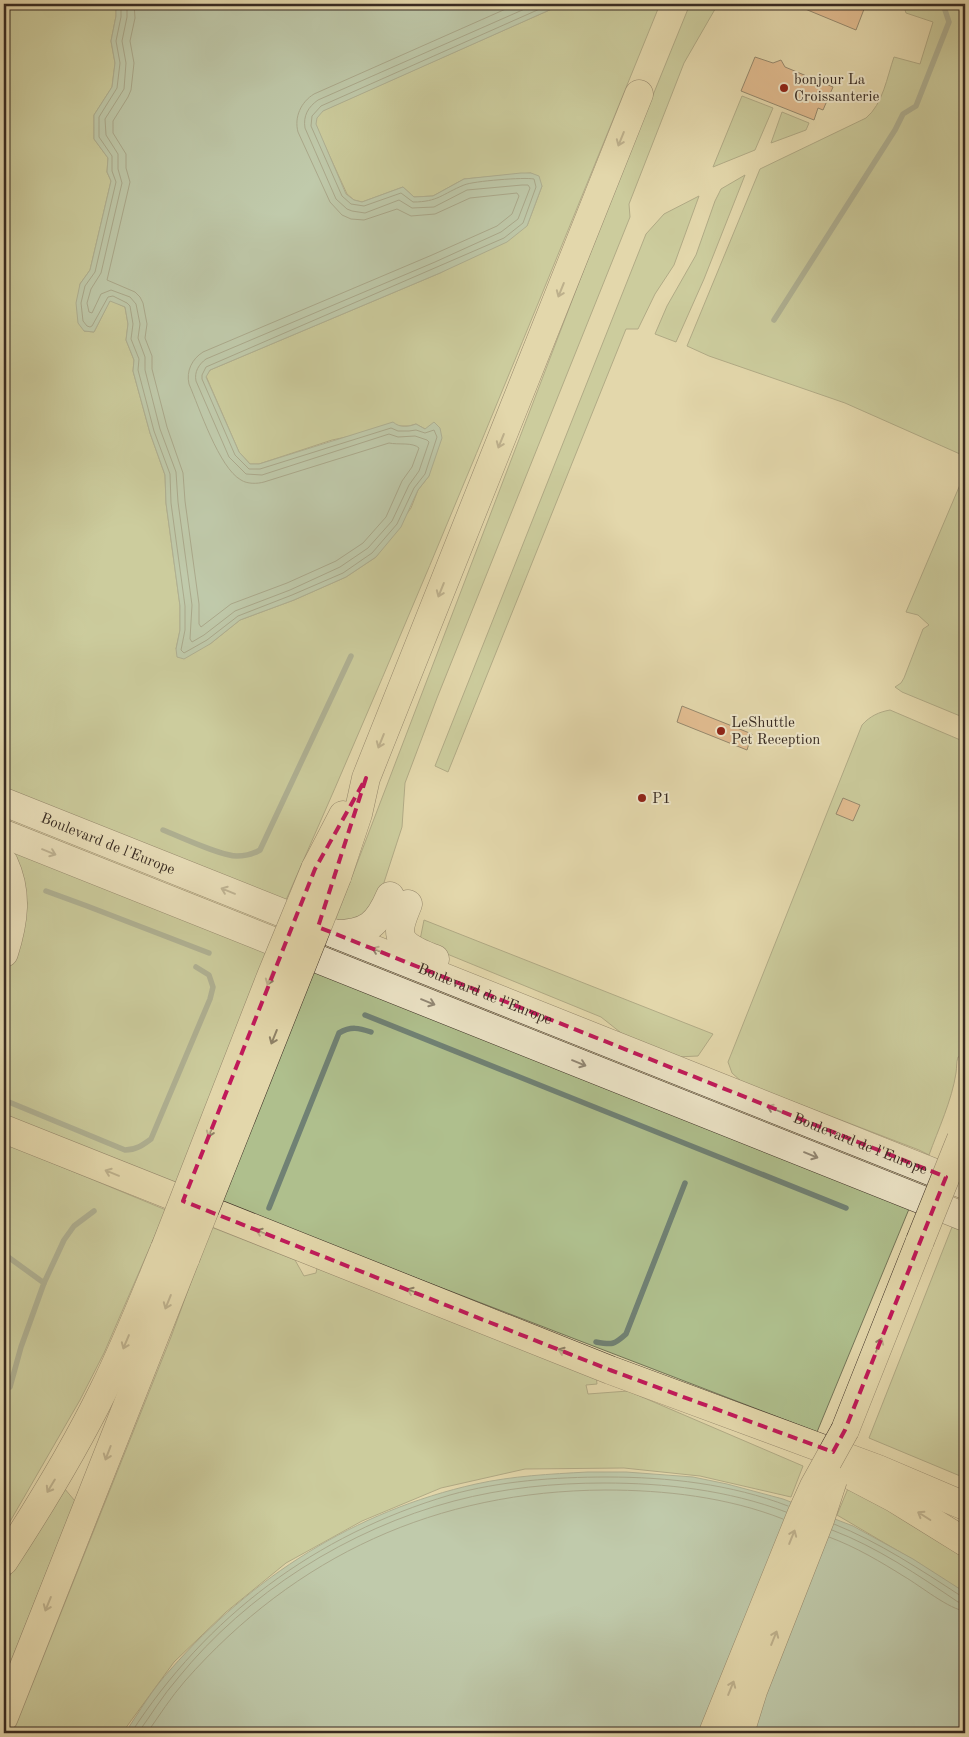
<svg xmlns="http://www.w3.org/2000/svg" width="969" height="1737" font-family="'Old Standard TT',serif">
<rect width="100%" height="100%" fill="#e3d7ab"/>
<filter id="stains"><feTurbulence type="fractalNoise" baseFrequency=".004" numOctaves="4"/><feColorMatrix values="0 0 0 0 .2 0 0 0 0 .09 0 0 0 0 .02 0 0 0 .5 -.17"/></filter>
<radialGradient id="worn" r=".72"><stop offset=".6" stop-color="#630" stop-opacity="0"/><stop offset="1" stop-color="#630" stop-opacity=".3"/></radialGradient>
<g fill="#afbf8d" stroke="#747558">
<path d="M4,4h112v12l-5,25 4,22 -3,24 -18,28v24l14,19 -1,14 4,9 -21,89 -10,14 4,47 10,1 16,-32 15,7 3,17 -2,16 8,20 -1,11 17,62 15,42 1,28 14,103v24l-4,19 34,-5 30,-24 54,-20 52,-23 30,-20 35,-49 7,-18 11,-14 -4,-47 -9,-5 -7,2h-11l-66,14 -73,24h-9l-11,-12 -33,-76 4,-6 230,-97 87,-47 15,-40 -11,-13 -67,6 -31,17 -19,1 -11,-10 -41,15 -8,-2 -7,-6 -32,-70 1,-6 6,-7 241,-107h97c-122,300 -243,600 -374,896l-282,-111z"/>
<path d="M690,4h28l-34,59 -55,141 1,13 -193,481 -32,85 -3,44 -25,77 -24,18 -18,-1 277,-725z"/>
<path d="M903,4h62v457l-5,-7 -115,-51 -136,-47 -22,-10 73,-177 106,-51c17,-14 21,-41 28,-61l26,7 13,-42 -27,-9z"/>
<path d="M742,96l31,12 -18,42 -42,17z"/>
<path d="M782,112l27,11 -3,7 -35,13z"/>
<path d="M745,175l-41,104 -28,63 -21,-8 12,-28 29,-51 19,-54 6,-12z"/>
<path d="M699,196l-25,69 -19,29 -17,35h-12l-178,443 -13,-6 211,-532 18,-20z"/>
<path d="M965,473v245l-63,-26 -7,-5 6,-4 3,-5 19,-49 6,-4 -11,-10 -12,-3z"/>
<path d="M890,710l75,32v300l-3,14 -4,1c-2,6 -1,10 -2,16 -4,27 -18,57 -27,82l-10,-5 -177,-68 -10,-9 -4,-11 134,-337c8,-9 17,-13 28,-15z"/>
<path d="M7,849l262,103 -92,232 -173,-69v-136l11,-31 12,-45 -6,-25z"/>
<path d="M424,920l289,114 -15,22 -22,1 -46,-17 -29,-23 -171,-70 -10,-7z"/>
<path d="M314,969l595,240 -92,223 -596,-229z"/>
<path d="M4,1143l162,67 -62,143 -24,47 -76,132z"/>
<path d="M211,1227l84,33 9,16 12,-3 1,-5 279,107 1,9 -11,1 2,9 40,-3 175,75 -12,31 -91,-21 -76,-8 -99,1 -84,19 -79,33 -76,42 -60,49 -52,50 -52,71h-109l158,-396z"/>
<path d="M952,1227l13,5v246l-96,-40z"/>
<path d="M849,1486l116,71v41l-48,-36 -80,-47z"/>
<path d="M64,1488l11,13 -71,177v-93z"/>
</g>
<g fill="#95baaa" stroke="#708174">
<path d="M116,4h447l-240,107 -6,7 -1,6 30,70 8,6 8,2 41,-15 11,10 19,-1 31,-17 57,-6h10l8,3 3,10 -15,40 -20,16 -67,31 -230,97 -4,7 33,75 11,12h9l134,-42c7,6 15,5 23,2l9,5 9,-7 6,6 2,10 -13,38 -11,14 -17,37 -25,30 -30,20 -52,23 -54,20 -30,24 -26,15 -7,-2 -1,-8 4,-19v-24l-14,-103 -1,-28 -15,-42 -17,-62 1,-11 -8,-20 2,-16 -3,-17 -15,-6 -16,31 -10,-1 -6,-8 -2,-20 4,-19 10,-14 21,-89 -4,-9 1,-14 -14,-19v-24l18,-28 3,-24 -4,-22 5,-25z"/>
<path d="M588,1472h38l67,5 34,7 56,15 70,27 60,33 50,32 2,3v139h-840c14,-21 28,-45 46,-64 81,-92 184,-158 305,-185 36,-8 74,-10 112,-12z"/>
</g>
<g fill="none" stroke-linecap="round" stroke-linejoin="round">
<g stroke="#667266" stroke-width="1">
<path d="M121,4v13l-5,24 4,22 -3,25 -18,29v20l13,19v15l4,11 -21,90 -10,14 -4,17 2,18 4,5 3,1 2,-1 16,-29 5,-1 14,7 3,3 3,18 -2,15 8,20 -1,11 16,61 16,43 1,29 14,103v24l-4,20 3,3 23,-13 31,-24 54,-21 51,-22 29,-20 25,-29 17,-36 11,-14 12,-37 -3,-7 -9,3 -9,-3 -7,1h-11l-7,-3 -131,41h-11l-14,-14 -33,-76v-4l4,-8 298,-129 19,-15 13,-36 -2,-8c-9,-2 -61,2 -70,6 -22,9 -26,17 -51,17l-12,-9 -37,13 -13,-2 -9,-8 -31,-70 1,-10 9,-10 230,-102"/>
<path d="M127,4v13l-5,24 4,22 -2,26 -19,30 1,16 12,19v15l4,14 -21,90 -10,16 -4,14 2,9 3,1 9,-19 10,-4 19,7 6,7 4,20 -2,14 7,19v13l15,59 16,43 2,30 14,103 -2,34 2,3 12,-7 31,-24 55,-21 50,-23 28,-19 24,-27 17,-36 10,-14 10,-29 -2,-2 -12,-4 -17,1 -9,-3 -127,41 -16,-1 -17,-17 -33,-76c-2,-9 3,-17 10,-22l229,-97 66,-30 17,-13 12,-31 -2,-3h-6l-55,5 -33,17 -22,1 -13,-8 -34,13 -13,-2 -5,-2 -11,-10 -31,-71c-2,-12 3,-21 13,-28l218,-96"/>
<path d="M134,4l1,14 -5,23 4,22 -3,27 -3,7 -15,24v12l13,21v14l4,14 -23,98 28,12 5,5 3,6 4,21 -2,14 7,18v13l15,58 16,46 2,28 14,103v20l2,3 30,-23 56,-21 49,-22 27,-18 23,-26 16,-36 10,-14 7,-19c-6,-6 -21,-3 -30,-5l-125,39c-7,2 -17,2 -23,-2 -22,-12 -42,-73 -52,-96 -3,-13 3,-25 14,-32l229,-97 65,-29 15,-12 7,-18 -2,-3 -47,5 -35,16 -24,2 -14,-7 -33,11 -13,-1 -9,-4 -12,-13 -32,-70c-4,-15 3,-30 16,-38l203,-90"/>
<path d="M834,1524c45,18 87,46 127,72l4,1"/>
<path d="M832,1530c45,17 86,45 126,72l7,1"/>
<path d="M829,1537c27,10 52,25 76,40 14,8 45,33 60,34"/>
<path d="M131,1733c76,-117 184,-198 319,-238 50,-14 105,-18 157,-18 61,0 124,7 181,29"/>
<path d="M138,1733c13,-18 25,-38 40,-55 69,-85 170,-149 276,-177 49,-13 100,-18 150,-18 61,0 124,7 182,29"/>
<path d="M147,1733c12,-17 24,-36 38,-52 111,-126 252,-190 420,-191 60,0 122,7 178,29"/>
</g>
<g stroke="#708174" stroke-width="5.5">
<path d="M774,320l121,-190 8,-16 13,-8 33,-84 -6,-18"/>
<path d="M163,830c18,7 58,26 74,26 8,0 16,-2 23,-6l91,-194"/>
<path d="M46,891l41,15 122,47"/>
<path d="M365,1015l481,193"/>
<path d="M4,1100l121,50c11,0 18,-5 26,-11l59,-140 3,-12 -4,-12 -13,-8"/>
<path d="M269,1208l70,-175c12,-7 20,-5 32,-1"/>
<path d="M4,1254l40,29 -23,64 -11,40"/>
<path d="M44,1283l20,-43 10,-14 20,-15"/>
<path d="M596,1342c16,3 18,3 30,-8l59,-151"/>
</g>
</g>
<g fill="#de9b70" stroke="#382b22">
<path d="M793,4h73l-10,26z"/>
<path d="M755,57l18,6 8,-3 4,7 48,20 -10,23 -5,-2 -4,12 -73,-29z"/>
<path d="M682,706l70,28 -5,16 -70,-28z"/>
<path d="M843,798l17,7 -7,16 -17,-7z"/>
</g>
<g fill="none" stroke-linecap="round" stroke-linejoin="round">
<defs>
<g id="secondary">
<path id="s1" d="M4,802l961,383"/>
<path d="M4,834l961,383"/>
<path d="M4,863c14,30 10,59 0,90"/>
<path d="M408,904c-3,8 -8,18 -8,27 0,16 23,23 35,28"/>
<path d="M336,934c31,0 42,-10 54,-38"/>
</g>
<g id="highway">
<path d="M315,869l28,-54"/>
<path d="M337,877l21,-63 8,-36 273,-684"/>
<path d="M4,1129l606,241 268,99 87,37"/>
<path d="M845,1430l75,-189"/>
<path d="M852,1476l42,22 71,44"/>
<path d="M4,1561c36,-55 70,-111 99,-170 23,-46 42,-95 62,-143"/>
<path d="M4,1717l182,-460"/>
</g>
</defs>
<use href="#secondary" stroke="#382b22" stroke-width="29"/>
<use href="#highway" stroke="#382b22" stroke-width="29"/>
<use href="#secondary" stroke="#ede5c8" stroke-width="28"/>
<use href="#highway" stroke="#e3d7ab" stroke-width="28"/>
<defs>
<g id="highway-bridge">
<path d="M920,1241l41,-102"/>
<path d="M165,1248l106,-272 44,-107"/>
<path d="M186,1257l151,-380"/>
<path d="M713,1733l88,-218 13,-29 31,-56"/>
<path d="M740,1733l13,-42 67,-171 13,-40"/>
</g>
</defs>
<use href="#highway-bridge" stroke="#382b22" stroke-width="29" stroke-linecap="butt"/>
<use href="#highway-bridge" stroke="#e3d7ab" stroke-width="28"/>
</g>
<defs><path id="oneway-shaft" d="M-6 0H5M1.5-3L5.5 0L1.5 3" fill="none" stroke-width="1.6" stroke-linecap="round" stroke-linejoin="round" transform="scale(1.25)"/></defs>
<g stroke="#8e8166">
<use href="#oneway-shaft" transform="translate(621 139) rotate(112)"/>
<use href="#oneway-shaft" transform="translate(561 290) rotate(112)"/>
<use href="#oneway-shaft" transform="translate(501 441) rotate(112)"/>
<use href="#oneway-shaft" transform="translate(441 590) rotate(112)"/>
<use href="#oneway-shaft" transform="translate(381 741) rotate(112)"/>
<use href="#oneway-shaft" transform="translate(270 978) rotate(111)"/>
<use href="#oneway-shaft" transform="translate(274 1037) rotate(112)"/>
<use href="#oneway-shaft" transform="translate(211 1130) rotate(111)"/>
<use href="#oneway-shaft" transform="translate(112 1173) rotate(-158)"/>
<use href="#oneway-shaft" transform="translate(263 1233) rotate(-158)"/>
<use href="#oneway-shaft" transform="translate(414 1292) rotate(-159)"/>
<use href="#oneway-shaft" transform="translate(168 1302) rotate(112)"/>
<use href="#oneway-shaft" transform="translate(126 1342) rotate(113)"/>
<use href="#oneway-shaft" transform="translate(879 1345) rotate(-68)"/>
<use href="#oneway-shaft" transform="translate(565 1352) rotate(-159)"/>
<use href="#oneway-shaft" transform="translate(108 1453) rotate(111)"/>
<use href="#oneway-shaft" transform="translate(51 1486) rotate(121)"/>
<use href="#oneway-shaft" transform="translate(924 1516) rotate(-148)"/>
<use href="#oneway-shaft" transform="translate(792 1537) rotate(-68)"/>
<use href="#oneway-shaft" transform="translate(48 1604) rotate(112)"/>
<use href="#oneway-shaft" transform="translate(774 1638) rotate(-68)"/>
<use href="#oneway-shaft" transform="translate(731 1688) rotate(-68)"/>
</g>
<g stroke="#928875">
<use href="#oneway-shaft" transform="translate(49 852) rotate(22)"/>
<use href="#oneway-shaft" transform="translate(228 891) rotate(-158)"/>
<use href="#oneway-shaft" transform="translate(379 951) rotate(-158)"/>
<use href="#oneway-shaft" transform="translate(428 1002) rotate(22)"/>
<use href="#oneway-shaft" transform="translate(579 1063) rotate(22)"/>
<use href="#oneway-shaft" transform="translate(774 1109) rotate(-158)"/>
<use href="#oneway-shaft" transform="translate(811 1155) rotate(22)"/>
</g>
<path d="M0 0H969V1737H0ZM366,778l-48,149 628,250 -101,253 -12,22 -223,-82 -427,-169 132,-332z" fill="#e3d7ab" fill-opacity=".55" fill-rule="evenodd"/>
<path fill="none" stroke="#c2185b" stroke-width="4" stroke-dasharray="10 6" stroke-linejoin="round" d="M366,778l-48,149 628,250 -101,253 -12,22 -223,-82 -427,-169 132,-332z"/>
<g fill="#8f2418" stroke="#ede5c8" stroke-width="2">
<circle cx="784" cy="88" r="5"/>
<circle cx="721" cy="731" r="5"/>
<circle cx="642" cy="798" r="5"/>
</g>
<g text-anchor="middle" stroke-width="4" stroke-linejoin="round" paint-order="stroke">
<g font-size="15" fill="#382b22" stroke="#ede5c8" text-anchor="start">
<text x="794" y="84">bonjour La<tspan x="794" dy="17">Croissanterie</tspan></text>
<text x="731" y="727">LeShuttle<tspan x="731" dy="17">Pet Reception</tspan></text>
<text x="652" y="803">P1</text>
</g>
<g font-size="15" fill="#382b22" stroke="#ede5c8">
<text dy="5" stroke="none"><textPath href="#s1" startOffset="112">Boulevard de l'Europe</textPath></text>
<text dy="5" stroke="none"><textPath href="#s1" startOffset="518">Boulevard de l'Europe</textPath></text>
<text dy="5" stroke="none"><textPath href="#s1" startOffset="922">Boulevard de l'Europe</textPath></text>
</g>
</g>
<rect width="969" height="1737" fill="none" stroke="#e3d7ab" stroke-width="20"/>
<rect x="5" y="5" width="959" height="1727" fill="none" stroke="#382b22" stroke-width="2.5"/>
<rect x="10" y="10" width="949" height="1717" fill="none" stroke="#382b22"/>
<rect width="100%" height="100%" filter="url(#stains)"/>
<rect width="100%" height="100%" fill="url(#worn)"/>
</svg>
